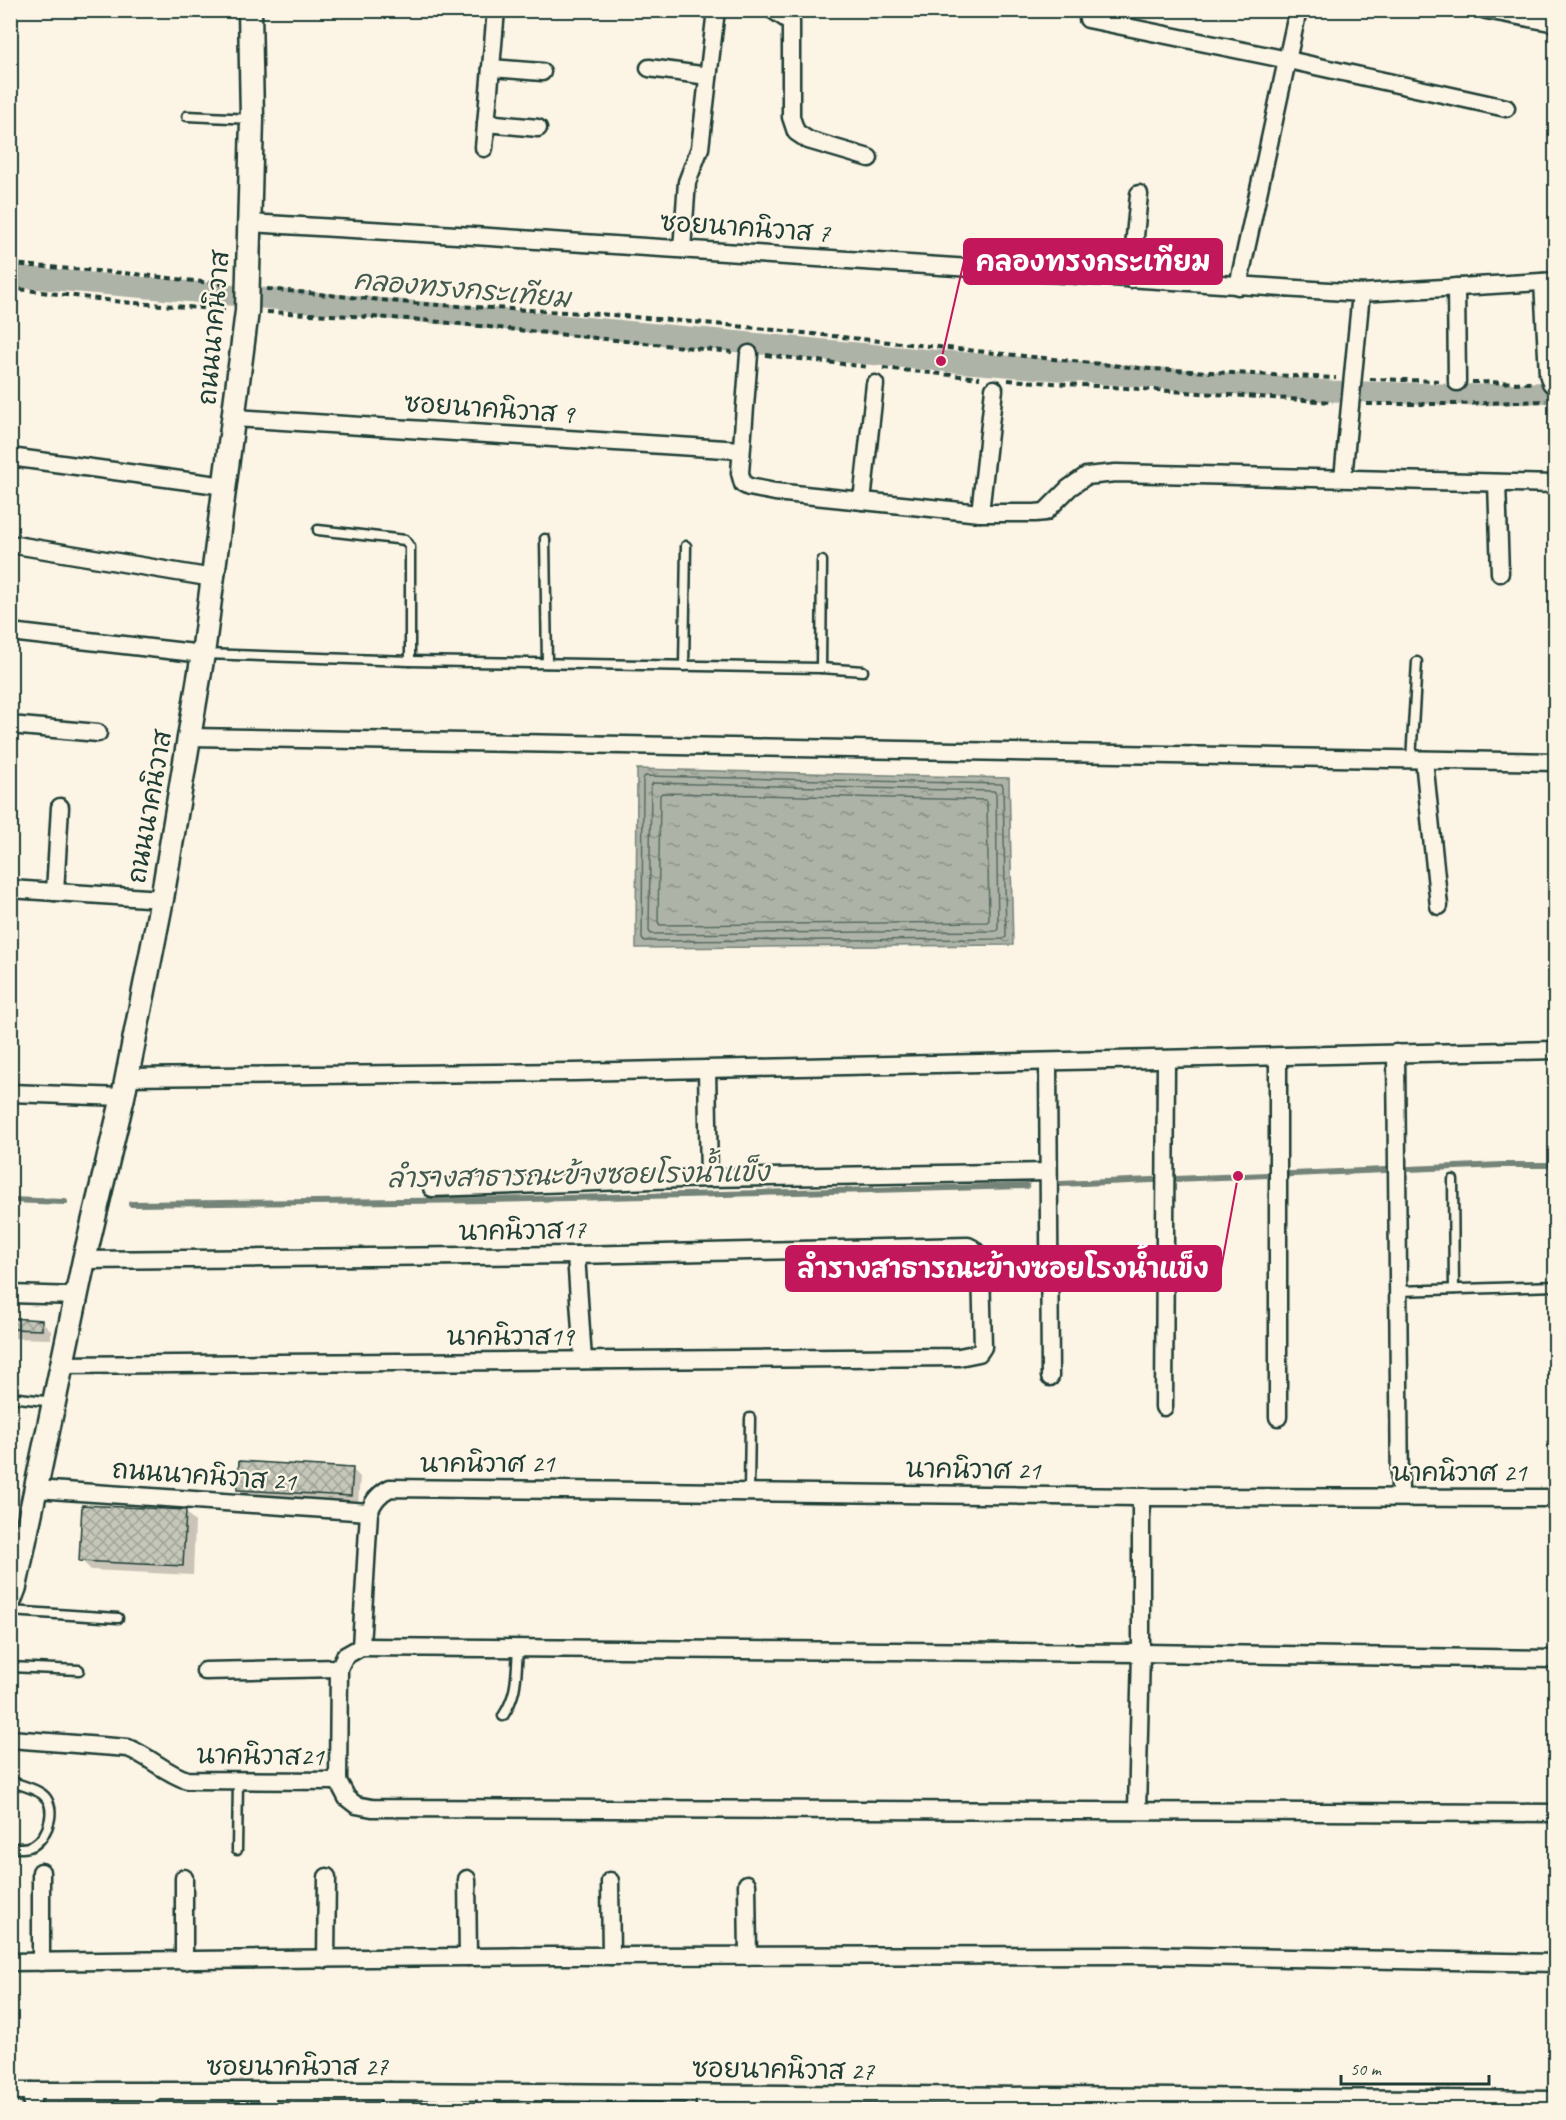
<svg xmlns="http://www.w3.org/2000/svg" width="1566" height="2120" font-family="Caveat,'Playpen Sans Thai',sans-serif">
<defs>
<pattern id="water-ripples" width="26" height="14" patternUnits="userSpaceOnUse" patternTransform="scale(1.5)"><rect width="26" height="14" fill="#aeb3a7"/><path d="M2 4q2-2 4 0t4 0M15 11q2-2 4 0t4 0" fill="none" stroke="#8d9389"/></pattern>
<pattern id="building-cross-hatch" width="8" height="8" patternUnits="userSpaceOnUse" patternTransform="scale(1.5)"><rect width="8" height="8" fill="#c5c7b9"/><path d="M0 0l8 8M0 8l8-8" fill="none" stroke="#9fa397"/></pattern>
</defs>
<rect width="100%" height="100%" fill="#fcf5e5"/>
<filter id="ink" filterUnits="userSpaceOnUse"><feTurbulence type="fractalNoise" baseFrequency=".0167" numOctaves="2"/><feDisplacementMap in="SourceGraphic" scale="12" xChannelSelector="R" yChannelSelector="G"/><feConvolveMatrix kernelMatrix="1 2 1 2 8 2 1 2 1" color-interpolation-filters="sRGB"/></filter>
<g filter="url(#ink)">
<path fill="url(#water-ripples)" stroke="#758479" stroke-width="1.5" d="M637,769l372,9 4,167 -377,3z"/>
<g fill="#0003">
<path d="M10,1320l32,1 9,10v8l-41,-1z"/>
<path d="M352,1469l8,8 -2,26 -112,-7 -7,-7z"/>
<path d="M186,1512l9,10 -2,53 -102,-5 -10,-10z"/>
</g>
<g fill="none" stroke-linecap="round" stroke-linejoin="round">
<g stroke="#586c62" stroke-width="1.5">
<path d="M645,776l357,8 1,2 3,151 -3,2 -359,2 -2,-2 1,-160z"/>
<path d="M653,783l341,8 2,3 2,135 -2,2 -345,3 -2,-3 2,-145z"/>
<path d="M662,793l323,7 2,2 2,118 -2,2 -327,3 -2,-3 2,-127z"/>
</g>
<g stroke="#758479" stroke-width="6">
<path d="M1060,1184l442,-19h54"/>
<path d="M10,1200l55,2"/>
<path d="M131,1204l359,-4 537,-14"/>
</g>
<path stroke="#aeb3a7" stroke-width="21" d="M10,276l447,39 484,46 388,30 150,4 77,-3"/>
</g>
<g fill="url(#building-cross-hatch)" stroke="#1f3d34" stroke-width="1.5">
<path d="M10,1318l32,2v10l-32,-1z"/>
<path d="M239,1461l114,7 -2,28 -114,-6z"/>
<path d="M82,1505l104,5 -3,56 -104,-5z"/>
</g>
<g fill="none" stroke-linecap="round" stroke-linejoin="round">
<defs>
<g id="lane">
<path d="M187,116l65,3"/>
<path d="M318,530l87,10 5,7v114"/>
<path d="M545,539l2,124"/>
<path d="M204,654l206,7 411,7 42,3"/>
<path d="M684,666l2,-120"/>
<path d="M821,668l1,-107"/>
<path d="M1411,760l6,-98"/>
<path d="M1453,1180l1,109"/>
<path d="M1398,1291l158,-5"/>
<path d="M10,1397l44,5"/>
<path d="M749,1491l1,-73"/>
<path d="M10,1611l108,7"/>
<path d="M10,1667l69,3"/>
<path d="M503,1716c15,-23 13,-41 15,-68"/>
<path d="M10,1781c10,4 24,7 32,13 16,12 7,41 -8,51 -7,4 -15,3 -24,3"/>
<path d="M237,1850l1,-70"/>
</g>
<g id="street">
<path d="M773,10l18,12v95l5,15 12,8 61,18"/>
<path d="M1486,10l70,13"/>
<path d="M1088,19l200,41 218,48"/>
<path d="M491,68l51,4"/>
<path d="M649,68l59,8"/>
<path d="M486,123l52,5"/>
<path d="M484,148l12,-138"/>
<path d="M249,223l225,13 887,57 195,-12"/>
<path d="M682,249l5,-67 13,-34 16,-138"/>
<path d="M1131,279l8,-85"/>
<path d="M1543,282l5,92 3,9"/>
<path d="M1238,286l60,-276"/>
<path d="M1456,287l1,95"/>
<path d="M749,354l-9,119 3,11 6,3 26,5 205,21h55l10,-1 24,-24 17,-12 30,-3 440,11"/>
<path d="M234,418l507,32"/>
<path d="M10,457l215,29"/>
<path d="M1343,478l18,-185"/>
<path d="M1497,483l3,90"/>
<path d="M862,501l13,-117"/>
<path d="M980,513l14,-124"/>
<path d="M10,544l203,34"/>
<path d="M10,632l193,22"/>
<path d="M10,725l88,8"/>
<path d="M190,737l1366,25"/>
<path d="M1424,760l15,146"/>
<path d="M10,889l152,10"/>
<path d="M55,892l5,-85"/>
<path d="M1396,1053l4,444"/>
<path d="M1278,1057v360"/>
<path d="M1048,1062l2,315"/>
<path d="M707,1069l2,109"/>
<path d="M126,1077l448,-5 982,-22"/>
<path d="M10,1093l113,4"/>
<path d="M432,1188l277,-10 339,-6"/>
<path d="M576,1255l7,105"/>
<path d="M10,1294l67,2"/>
<path d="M62,1365l897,-8 20,-4 4,-6 -2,-80c-2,-10 -3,-17 -13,-21l-392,9 -492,5"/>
<path d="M1164,1407l2,-347"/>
<path d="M36,1489l333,23"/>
<path d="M1556,1498l-415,-1 -751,-9c-11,6 -16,12 -21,24l-8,135 -16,9 -6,12 -1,113 9,17 9,7 16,3 1184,5"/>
<path d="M361,1647l780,6 415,6"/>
<path d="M205,1671l134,-3"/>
<path d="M10,1739l118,9c21,8 37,25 59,32l151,1"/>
<path d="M1137,1810l4,-157v-156"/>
<path d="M41,1872v90"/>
<path d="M467,1879l1,78"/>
<path d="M610,1881l1,75"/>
<path d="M747,1884l1,72"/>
<path d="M326,1959l1,-82"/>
<path d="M184,1961v-83"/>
<path d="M10,1962l541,-6 587,-1 418,8"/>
<path d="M10,2091h380l1166,9"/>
<path d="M32,2091v19"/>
<path d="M149,2091v19"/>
<path d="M267,2091v19"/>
<path d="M486,2092v18"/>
<path d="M598,2093v17"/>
<path d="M705,2094v16"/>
<path d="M389,2110l1,-19"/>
</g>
<path id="secondary" d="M10,1600l5,-13 69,-327 39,-163 39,-198 41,-245 44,-343 5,-192 -2,-109"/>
</defs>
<use href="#lane" stroke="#1f3d34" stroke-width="13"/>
<use href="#street" stroke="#1f3d34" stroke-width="21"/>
<use href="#secondary" stroke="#1f3d34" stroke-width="27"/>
<g stroke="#1f3d34" stroke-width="4" stroke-dasharray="6 4.5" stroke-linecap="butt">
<path d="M10,264l125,10 92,11"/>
<path d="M10,288l112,14 105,8"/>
<path d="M267,289l155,15 178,10 127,11 422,44 187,9"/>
<path d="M267,312l144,7 321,33"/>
<path d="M766,355l103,12"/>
<path d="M883,368l97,10"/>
<path d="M1370,379l71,2"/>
<path d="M1008,380l325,22"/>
<path d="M1472,382l62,1"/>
<path d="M1367,404h90l89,-3"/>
</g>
<use href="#lane" stroke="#fcf5e5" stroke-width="8"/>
<use href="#street" stroke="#fcf5e5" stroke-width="16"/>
<use href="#secondary" stroke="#fcf5e5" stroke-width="22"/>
</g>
</g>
<g text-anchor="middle" stroke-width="5" stroke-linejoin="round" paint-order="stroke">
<g font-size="26" fill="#1f3d34" stroke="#fcf5e5">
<text transform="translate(745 227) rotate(4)" y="9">ซอยนาคนิวาส 7</text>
<text transform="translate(213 328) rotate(-85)" y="9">ถนนนาคนิวาส</text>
<text transform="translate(489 408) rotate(4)" y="9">ซอยนาคนิวาส 9</text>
<text transform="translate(149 807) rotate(-80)" y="9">ถนนนาคนิวาส</text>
<text transform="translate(522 1230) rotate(-1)" y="9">นาคนิวาส17</text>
<text x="510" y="1345">นาคนิวาส19</text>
<text x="487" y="1472">นาคนิวาศ 21</text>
<text transform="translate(973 1469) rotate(1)" y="9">นาคนิวาศ 21</text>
<text x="1459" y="1481">นาคนิวาศ 21</text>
<text transform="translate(204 1475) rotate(4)" y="9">ถนนนาคนิวาส 21</text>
<text transform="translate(260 1755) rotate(1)" y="9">นาคนิวาส21</text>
<text x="297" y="2075">ซอยนาคนิวาส 27</text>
<text transform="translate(783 2069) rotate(1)" y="9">ซอยนาคนิวาส 27</text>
</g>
<g font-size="27" font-style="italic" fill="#435a51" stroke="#fcf5e5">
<text transform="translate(462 289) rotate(5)" y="9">คลองทรงกระเทียม</text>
<text transform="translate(578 1175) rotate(-1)" y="9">ลำรางสาธารณะข้างซอยโรงน้ำแข็ง</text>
</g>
</g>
<path fill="none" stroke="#c2185b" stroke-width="2" d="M941 361L964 261M1238 1176L1221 1269"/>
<g fill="#c2185b" stroke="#fcf5e5" stroke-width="2">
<circle cx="941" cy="361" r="6"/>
<circle cx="1238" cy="1176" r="6"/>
</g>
<g fill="#c2185b" stroke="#c2185b" stroke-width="2">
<rect x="964" y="239" width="258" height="45" rx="6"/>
<rect x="786" y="1246" width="435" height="45" rx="6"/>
</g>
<g font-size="27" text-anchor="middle" font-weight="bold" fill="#fff">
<text x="1093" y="271">คลองทรงกระเทียม</text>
<text x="1003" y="1278">ลำรางสาธารณะข้างซอยโรงน้ำแข็ง</text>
</g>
<rect width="1566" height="2120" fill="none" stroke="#fcf5e5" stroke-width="36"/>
<rect x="18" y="18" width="1530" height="2084" fill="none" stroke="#1f3d34" stroke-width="2" filter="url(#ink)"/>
<path d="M1341 2075v9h148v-9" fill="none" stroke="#1f3d34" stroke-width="3"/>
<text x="1350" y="2075" font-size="18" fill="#1f3d34" stroke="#fcf5e5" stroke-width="4.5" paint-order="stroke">50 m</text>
</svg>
